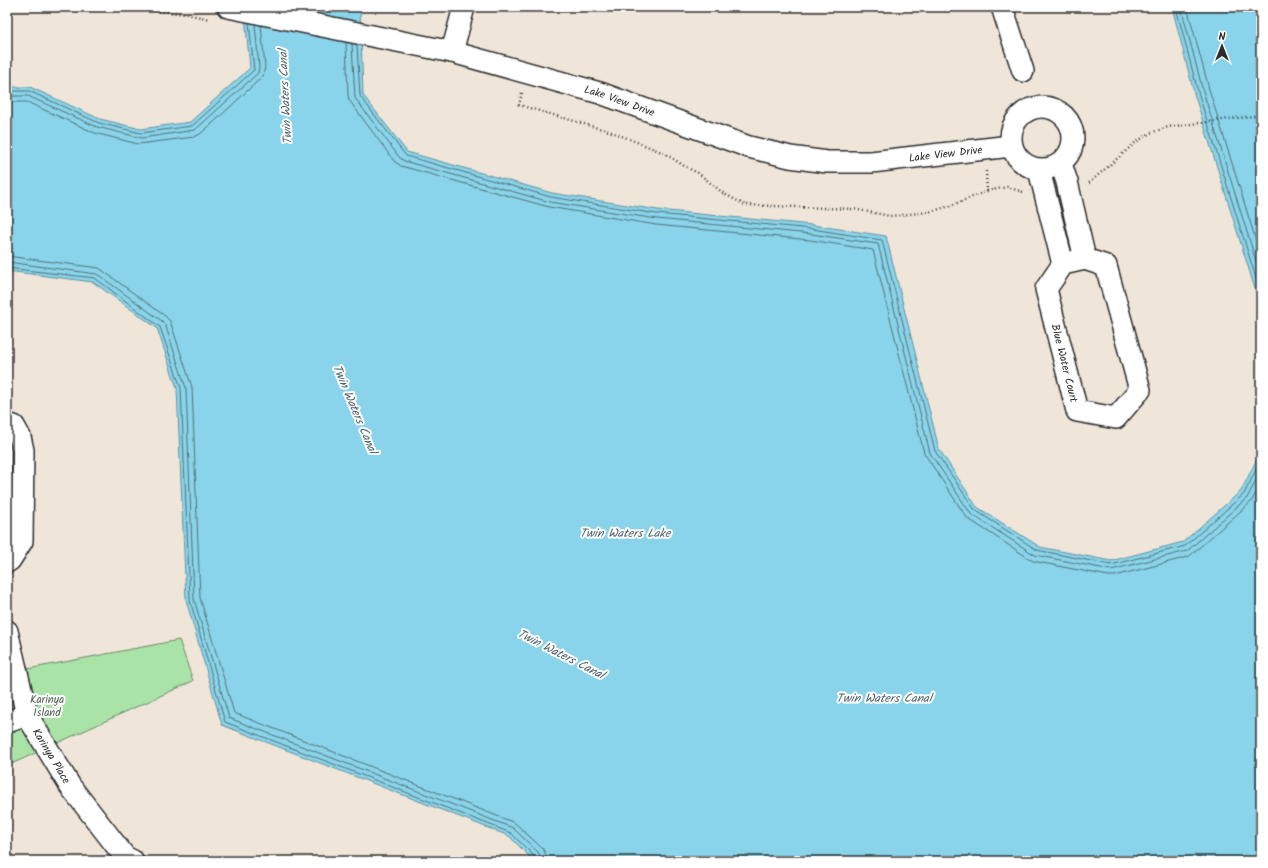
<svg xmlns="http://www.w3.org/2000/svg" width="1268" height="868" font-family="Kalam,sans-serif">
<rect width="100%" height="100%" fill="#efe6d9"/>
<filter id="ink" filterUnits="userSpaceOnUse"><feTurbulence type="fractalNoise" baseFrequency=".025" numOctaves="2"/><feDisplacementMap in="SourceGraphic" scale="8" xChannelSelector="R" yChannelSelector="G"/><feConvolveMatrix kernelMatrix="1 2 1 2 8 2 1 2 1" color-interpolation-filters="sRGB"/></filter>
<g filter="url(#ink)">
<path fill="#aae3a8" stroke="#6a876a" d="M179,640l14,41 -186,85v-93z"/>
<g fill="#89d4ea" stroke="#63909e">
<path d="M244,7h116l3,88 44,57 145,41 106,17 154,15 74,11 53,213 38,58 63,40 71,14 72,-19 58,-51 20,-40v410h-727l-25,-25 -287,-111 -36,-125 -9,-212 -20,-60 -64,-46 -86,-11v-184h23l70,32 41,10 49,-7 60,-54z"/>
<path d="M1172,7h89v301l-67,-215z"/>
</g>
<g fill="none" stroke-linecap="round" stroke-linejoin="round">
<g stroke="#516f77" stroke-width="1">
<path d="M1176,7l22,85 63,202"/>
<path d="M1181,7l22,84 58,186"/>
<path d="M1187,7l22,82 52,168"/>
<path d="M346,42l2,53 1,5 45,61 7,5 148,41 107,18 154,15 63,10 51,203 43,65 66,43 75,15h7l73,-19 5,-4 58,-51 10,-18"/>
<path d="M352,44l3,54 44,59 5,4 146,41 107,17 154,15 67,10 52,209 41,61 64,41 76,15 76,-19 60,-53 14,-27"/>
<path d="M357,45l3,51 46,60 145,41 106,17 155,15 70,11 53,211 40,59 62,40 74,15 74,-19 59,-52 17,-34"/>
<path d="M7,91h22l70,32 42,10 51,-7 62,-56 -5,-47"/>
<path d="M7,96h21l69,31 45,11 53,-8 63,-57 1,-6 -4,-43"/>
<path d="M7,102h20l68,31 43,11 56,-7 6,-3 14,-12 49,-46 2,-9 -4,-42"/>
<path d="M7,256l92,12 66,48 5,5 22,66 8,211 34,115 281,110 28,26 3,6 1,6"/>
<path d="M7,262l90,12 65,47 3,3 21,64 8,211 35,119 284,110 26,25 2,8"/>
<path d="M7,268l88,10 65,49 21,61 9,212 35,122 286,111 24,24 1,4"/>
</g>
<defs>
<g id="minor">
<path id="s1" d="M228,7l224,45 148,41 149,54 41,10 37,5h44l140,-16"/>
<path d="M1002,7l21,64"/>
<path d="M452,52l12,-45"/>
<circle cx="1042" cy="138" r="31"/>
<path d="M1061,164l6,18 18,77"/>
<path d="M1039,170l24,94"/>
<path d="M1085,259l21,7 34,124 -24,28 -39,-7 -31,-122 17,-25z"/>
<path d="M7,424l7,2 6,11 3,13 -1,91 -12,19 -3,2"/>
<path id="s2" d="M7,631l20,84 43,71 55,71 8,4"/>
<path d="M7,722l20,-7"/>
</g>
</defs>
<use href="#minor" stroke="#2b2b2b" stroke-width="24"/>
<g stroke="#2b2b2b" stroke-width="2.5" stroke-dasharray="1 3" stroke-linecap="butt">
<path d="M123,7l63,7 24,5"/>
<path d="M522,93l-3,12 93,27 52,21 22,14 12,6 25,20 22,12 108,4 37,7 39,-4 21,-6 37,-15"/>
<path d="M986,171l1,20 20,-4 16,5"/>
<path d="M1089,183l46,-40 15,-10 18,-6 93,-12"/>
</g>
<use href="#minor" stroke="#fff" stroke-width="21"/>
</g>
</g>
<g text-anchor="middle" stroke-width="4" stroke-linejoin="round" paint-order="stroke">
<g font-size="11" fill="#2b2b2b" stroke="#fff">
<text dy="4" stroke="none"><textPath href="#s1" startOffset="403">Lake View Drive</textPath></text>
<text dy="4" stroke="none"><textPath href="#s1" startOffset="739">Lake View Drive</textPath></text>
<text transform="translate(1065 363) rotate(76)" y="4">Blue Water Court</text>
<text dy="4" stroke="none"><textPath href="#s2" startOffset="134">Karinya Place</textPath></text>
</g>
<g font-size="11" fill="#516250" stroke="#fff">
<text x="47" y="703">Karinya<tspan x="47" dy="13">Island</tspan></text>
</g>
<g font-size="12" font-style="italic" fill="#475e64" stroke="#fff">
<text transform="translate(285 97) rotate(-93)" y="4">Twin Waters Canal</text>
<text transform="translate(355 409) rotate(67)" y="4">Twin Waters Canal</text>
<text x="625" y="537">Twin Waters Lake</text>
<text transform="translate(561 654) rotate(27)" y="4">Twin Waters Canal</text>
<text x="884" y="702">Twin Waters Canal</text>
</g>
</g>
<rect width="1268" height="868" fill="none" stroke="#fff" stroke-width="24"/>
<rect x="12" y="12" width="1244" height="844" fill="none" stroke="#2b2b2b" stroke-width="1.5" filter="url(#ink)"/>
<g transform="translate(1222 46)" stroke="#ffffff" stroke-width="3" paint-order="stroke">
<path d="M0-3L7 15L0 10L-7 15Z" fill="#2b2b2b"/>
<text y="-6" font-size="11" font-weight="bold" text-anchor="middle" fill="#2b2b2b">N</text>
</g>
</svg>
